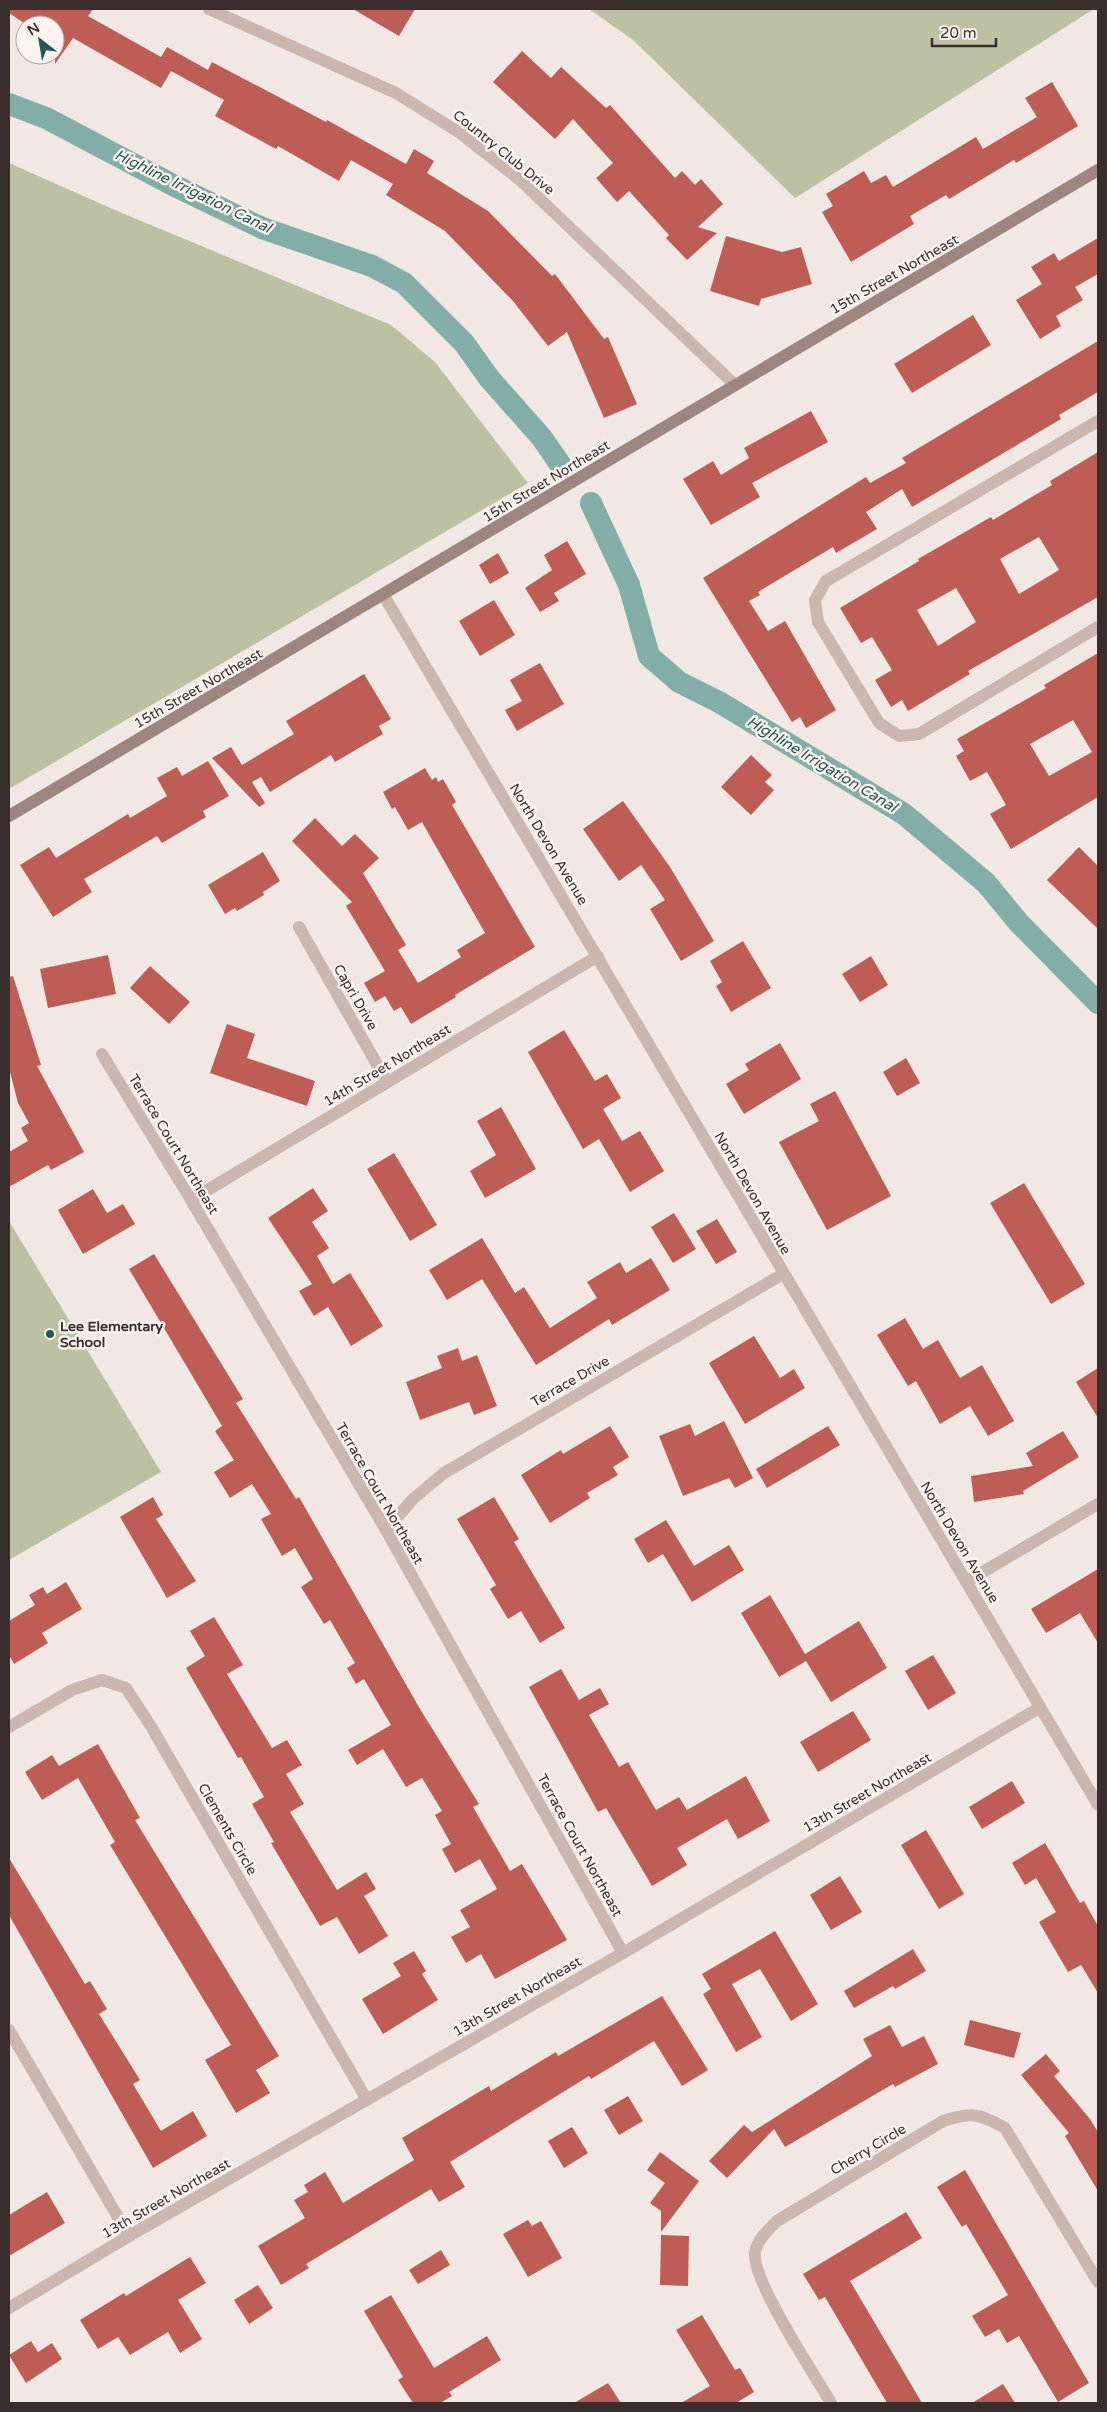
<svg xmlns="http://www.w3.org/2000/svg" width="1107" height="2412" font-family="'Varela Round',sans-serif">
<rect width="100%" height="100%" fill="#f2e8e3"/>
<g fill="#bcc1a3">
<path d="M589,9h505l-299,189 -162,-158z"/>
<path d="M9,163l106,47 276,115 44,37 93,121 -519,306z"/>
<path d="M9,1221l152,251 -152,88z"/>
</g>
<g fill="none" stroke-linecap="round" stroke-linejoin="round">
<g stroke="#83aea8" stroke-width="22">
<path d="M9,104l37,14 127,67 89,43 110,38 32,17 60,60 25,35 53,60 20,29"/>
<path d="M591,503l38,82 20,71 30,26 40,20 185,112 82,69 33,40 79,80"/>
</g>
</g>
<g fill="#be5d55" fill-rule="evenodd">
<path d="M9,9h84l-5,7 73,41 6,-10 41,23 4,-8 114,60 1,-2 79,44 8,-15 20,12 -7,12 61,38 64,65 3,-2 49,65 4,-2 29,67 -33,14 -37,-86 -19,14 -35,-45 -68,-70 -59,-36 7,-11 -42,-24 -12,21 -61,-35 -2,3 -61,-33 9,-16 -53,-29 -10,17 -88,-50 -18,26v-39h-28l-18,-12z"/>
<path d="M353,9h62l-16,27z"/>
<path d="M522,51l29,27 10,-11 45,41 4,-3 65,73 7,-7 13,14 6,-6 22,25 -25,23 19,6 -30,27 -21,-22 3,-3 -40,-44 -12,11 -21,-24 17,-15 -40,-44 -18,20 -62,-57z"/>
<path d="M1052,82l26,44 -62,37 -2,-3 -65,39 -3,-4 -36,21 4,8 -63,38 -29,-50 11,-6 -7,-12 38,-23 7,12 15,-8 7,12 83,-50 7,12 54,-32 -12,-19z"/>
<path d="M726,236l56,16 19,-5 11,37 -51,15 -2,7 -49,-15z"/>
<path d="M1098,238v36l-23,13 8,13 -27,16 5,10 -21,13 -24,-39 26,-16 -11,-17 23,-14 5,8z"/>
<path d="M973,315l18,30 -79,48 -18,-29z"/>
<path d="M1098,341v51l-39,23 2,4 -149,88 -10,-18 -36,23 11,17 -41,24 -3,-6 -75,45 2,3 -11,6 19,30 17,-10 51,89 -30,18 -6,-11 -8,5 -89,-144 163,-101 4,6 36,-20 -4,-5z"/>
<path d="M811,411l17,31 -76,41 8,14 -49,28 -28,-46 30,-18 8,14 28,-17 -5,-10z"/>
<path d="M1098,452v145l-130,74 2,3 -62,37 -6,-11 -11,7 -16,-27 17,-10 -20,-33 -11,6 -21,-35 79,-47 -1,-2 73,-42 2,3 59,-35 -2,-4zM1039,537l20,33 -40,24 -19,-35zM956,588l20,34 -38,24 -21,-36z"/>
<path d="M567,541l19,33 -32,19 5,8 -19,11 -15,-24 27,-18 -8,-15z"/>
<path d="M498,553l11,20 -19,11 -11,-19z"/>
<path d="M494,600l21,35 -35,21 -21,-35z"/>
<path d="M1098,653v144l-87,52 -21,-35 16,-9 -19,-33 -17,9 -14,-25 8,-5 -7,-12 89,-51 -2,-3zM1073,720l19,32 -43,24 -19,-32z"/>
<path d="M540,663l24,41 -47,27 -12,-21 17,-9 -12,-21z"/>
<path d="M364,674l27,45 -12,7 4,8 -48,28 -4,-7 -61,37 -9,-15 -9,5 13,21 -6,4 -47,-49 19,-11 11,18 52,-31 -8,-13z"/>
<path d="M751,755l21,20 -7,7 9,8 -23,25 -30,-28z"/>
<path d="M208,761l21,35 -26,15 3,6 -44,26 -5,-7 -73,43 8,13 -39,25 -33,-52 29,-18 7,11 72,-44 2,4 37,-22 -10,-18 20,-11 5,9z"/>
<path d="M425,768l7,12 4,-3 2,5 5,-3 13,23 -4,3 83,142 -80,48 1,2 -45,27 -10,-17 -7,4 -9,-15 -10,6 -11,-19 21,-12 -39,-65 6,-4 -60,-61 23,-23 27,28 13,-12 24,24 -16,15 43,72 -8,5 20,33 43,-26 -4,-7 28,-17 -63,-111 -14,8 -13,-23 -3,2 -9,-17z"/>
<path d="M623,801l47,66 44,74 -33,20 -31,-52 15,-9 -24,-35 -22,16 -36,-52z"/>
<path d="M1079,847l19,19v63l-51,-49z"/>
<path d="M263,852l17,29 -17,11 1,3 -27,16 -2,-3 -10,6 -17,-29z"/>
<path d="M743,941l28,47 -40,24 -15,-26 6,-4 -12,-21z"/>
<path d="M108,955l8,39 -68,14 -8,-39z"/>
<path d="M871,956l17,29 -28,17 -18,-28z"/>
<path d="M150,966l40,36 -21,22 -39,-36z"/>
<path d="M13,976l28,89 -4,1 47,86 -33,18 -3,-5 -39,22v-35l19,-11 -7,-13 8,-5 -11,-20 -9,-35v-91z"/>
<path d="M227,1024l28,10 -8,24 68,23 -8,25 -97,-33z"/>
<path d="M564,1030l31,51 12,-7 14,24 -18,11 19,32 18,-10 24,40 -34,21 -31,-53 -16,10 -55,-97z"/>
<path d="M780,1043l21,36 -57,35 -18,-30 23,-14 -4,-6z"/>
<path d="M906,1058l14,25 -23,13 -14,-24z"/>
<path d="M835,1091l56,105 -64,34 -48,-88 40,-21 -9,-17z"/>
<path d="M501,1107l35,62 -51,29 -15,-27 26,-16 -19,-34z"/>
<path d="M394,1153l43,72 -27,16 -43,-72z"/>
<path d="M1024,1183l61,101 -34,20 -61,-101z"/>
<path d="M313,1188l15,23 -16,11 17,26 -12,8 16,28 17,-11 33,53 -32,20 -23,-39 -14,9 -15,-25 13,-7 -44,-66z"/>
<path d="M93,1189l14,24 16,-9 12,20 -52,30 -25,-44z"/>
<path d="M674,1213l22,36 -23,14 -22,-36z"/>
<path d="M717,1219l20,33 -21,12 -20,-33z"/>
<path d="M482,1238l33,55 9,-6 26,41 47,-30 -10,-16 33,-20 6,11 25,-15 19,32 -58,35 -3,-6 -73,46 -54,-86 -35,21 -18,-30z"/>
<path d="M154,1254l89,145 -7,4 60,96 3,-2 121,212 59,95 -6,3 37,64 12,-7 45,76 -72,39 -14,-25 -15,9 -15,-26 19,-10 -10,-17 37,-21 -17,-30 -25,14 -13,-24 9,-5 -16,-29 7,-4 -20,-33 -16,9 -23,-38 -26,16 -9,-15 43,-25 -27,-46 -8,5 -9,-16 8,-5 -25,-43 -6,4 -23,-37 12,-8 -18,-31 -13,8 -21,-37 10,-5 -19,-30 -22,14 -16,-26 20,-12 -19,-29 7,-5 -93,-157z"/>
<path d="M905,1318l18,31 15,-9 22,38 22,-13 32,56 -26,15 -18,-30 -30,18 -24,-43 -8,5 -31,-51z"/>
<path d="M754,1336l26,42 14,-9 11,19 -60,36 -36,-61z"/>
<path d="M458,1348l4,13 15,-6 20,51 -23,9 -5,-13 -49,18 -14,-38 36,-14 -5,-12z"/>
<path d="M1098,1368v50l-22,-36z"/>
<path d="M724,1421l29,57 -18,10 -6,-10 -46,18 -24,-60 31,-12 5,12z"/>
<path d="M610,1426l19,31 -16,10 5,8 -31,18 3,5 -40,25 -29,-48 40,-25 2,4z"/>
<path d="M828,1426l12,19 -73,43 -11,-19z"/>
<path d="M1063,1431l16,26 -56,34 1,3 -50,8 -3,-26 62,-10 -7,-13z"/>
<path d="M153,1497l10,18 -7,4 40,62 -29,17 -47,-81z"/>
<path d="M494,1497l25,42 -5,3 51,86 -25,15 -19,-32 -13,8 -18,-30 6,-4 -39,-66z"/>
<path d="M666,1520l28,46 35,-21 15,25 -52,32 -29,-48 -15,9 -14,-24z"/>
<path d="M1098,1569v74l-18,-30 -34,20 -15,-24z"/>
<path d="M66,1582l16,27 -40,24 6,10 -34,21 -5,-9v-34l26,-16 -6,-10 14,-8 4,7z"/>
<path d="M770,1595l35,59 54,-33 28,47 -56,34 -25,-41 -27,16 -38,-64z"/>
<path d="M214,1617l29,48 -16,9 45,74 15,-8 15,25 -16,9 18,30 -14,8 47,78 29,-18 10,17 -12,7 24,40 -29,18 -22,-37 -17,9 -49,-83 3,-1 -22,-38 12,-7 -23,-40 -3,1 -52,-90 19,-12 -15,-25z"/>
<path d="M933,1655l23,38 -28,17 -23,-39z"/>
<path d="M561,1669l18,31 21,-12 9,16 -20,11 30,52 9,-5 28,48 23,-13 8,13 59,-34 24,45 -32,18 -11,-20 -50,29 10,17 -35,21 -46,-78 -8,4 -69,-125z"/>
<path d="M853,1711l18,29 -53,32 -18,-30z"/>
<path d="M98,1744l42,74 -5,2 144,236 -23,14 14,23 -34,20 -31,-53 26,-15 -121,-200 5,-3 -37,-64 -36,22 -17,-28 27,-17 7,11z"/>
<path d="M1012,1781l13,22 -43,26 -13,-22z"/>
<path d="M926,1830l38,64 -25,15 -38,-64z"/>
<path d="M1045,1843l35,60 4,-2 14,25v67l-17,-28 -13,7 -29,-50 17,-10 -20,-34 -11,7 -13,-22z"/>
<path d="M9,1858l76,126 5,-3 17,28 -8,5 41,66 -7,4 28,47 32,-20 14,25 -54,32 -144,-253z"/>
<path d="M840,1876l22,36 -31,18 -21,-35z"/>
<path d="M775,1931l43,73 -27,17 -31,-52 -28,15 30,53 -26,15 -33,-58 8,-5 -9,-15z"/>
<path d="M913,1949l13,22 -31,18 -2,-3 -39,22 -10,-17z"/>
<path d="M414,1951l12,20 -4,3 16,26 -55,34 -21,-35 39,-23 -8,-13z"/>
<path d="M662,1996l46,74 -26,16 -28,-45 -63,38 -2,-3 -139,86 15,25 -26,15 -8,-13 -125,75 3,4 -28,17 -23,-39 47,-28 -11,-18 14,-8 -4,-7 21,-13 18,31 71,-43 -12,-22 87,-52 2,5 65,-39 2,4z"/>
<path d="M970,2020l51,13 -7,25 -50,-13z"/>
<path d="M890,2025l12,22 22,-11 14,28 -43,23 -2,-3 -108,63 -11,-18 -47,49 -18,-17 35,-36 8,7 120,-76 -9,-17z"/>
<path d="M1046,2054l14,17 -6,5 36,43 8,13v59l-33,-55 4,-3 -48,-58z"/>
<path d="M628,2096l15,25 -24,14 -15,-25z"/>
<path d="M572,2127l16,26 -24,15 -16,-27z"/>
<path d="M660,2152l39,29 -38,51v-21l-11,-8 15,-20 -18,-13z"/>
<path d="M965,2170l124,213 -31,19 -39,-66 -12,7 -8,-14 -14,8 -13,-21 36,-21 -42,-71 -4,3 -25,-40z"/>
<path d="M47,2192l18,31 -56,33v-41z"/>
<path d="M906,2212l16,26 -72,43 72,122h-35l-62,-106 -6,3 -16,-26z"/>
<path d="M528,2220l4,6 9,-5 21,37 -34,19 -25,-43z"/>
<path d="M661,2235l28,1 -1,50 -28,-1z"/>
<path d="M441,2250l9,15 -32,19 -9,-14z"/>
<path d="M190,2257l16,26 -28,17 24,39 -22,14 -12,-21 -38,23 -12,-18 -20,12 -18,-29 44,-27 2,3z"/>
<path d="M258,2285l15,23 -24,16 -15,-24z"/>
<path d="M391,2295l43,73 53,-32 14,24 -52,32 3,4 -12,7h-27l-15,-23 5,-3 -39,-66z"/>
<path d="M702,2315l33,55 5,-2 14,24 -18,11h-55l29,-17 -34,-56z"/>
<path d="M31,2341l7,11 14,-9 10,16 -36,24 -17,-28z"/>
<path d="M608,2383l13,20h-47z"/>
<path d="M1003,2384l12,19h-43z"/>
</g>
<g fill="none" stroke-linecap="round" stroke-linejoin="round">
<g stroke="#cab7af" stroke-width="12">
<path d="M209,9l187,84 64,40 60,47 215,205"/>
<path d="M1098,421l-272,160 -11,19 3,22 61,101 20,13 20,-2 179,-107"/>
<path d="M384,596l714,1209"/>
<path d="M299,927l88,155"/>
<path d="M102,1054l89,146 195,330 237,423"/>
<path d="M191,1200l407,-244"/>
<path d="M386,1530l27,-31 31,-26 339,-199"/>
<path d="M966,1582l132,-78"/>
<path d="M9,1727l63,-37 30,-10 24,8 26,40 215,372"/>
<path d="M9,2030l120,206"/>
<path d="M9,2308l120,-72 494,-283 416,-245"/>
<path d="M831,2403c-16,-28 -80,-123 -76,-151 3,-13 13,-22 22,-31l166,-100c29,-9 36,-8 62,7l93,154"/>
</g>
<path stroke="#9e8680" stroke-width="12" d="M9,816l1089,-646"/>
</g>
<circle fill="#245953" stroke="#faf3ef" stroke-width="2" cx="50" cy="1334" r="5"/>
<g text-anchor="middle" stroke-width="5" stroke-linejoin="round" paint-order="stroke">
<g font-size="14" fill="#3a2e2c" stroke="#faf3ef">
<text transform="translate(504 152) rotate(39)" y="5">Country Club Drive</text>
<text transform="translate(894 274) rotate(-30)" y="5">15th Street Northeast</text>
<text transform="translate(546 481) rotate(-31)" y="5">15th Street Northeast</text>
<text transform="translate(198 688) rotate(-30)" y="5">15th Street Northeast</text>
<text transform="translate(549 844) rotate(59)" y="5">North Devon Avenue</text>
<text transform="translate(356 997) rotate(60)" y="5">Capri Drive</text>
<text transform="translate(387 1065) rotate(-31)" y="5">14th Street Northeast</text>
<text transform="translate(174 1144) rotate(59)" y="5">Terrace Court Northeast</text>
<text transform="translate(753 1193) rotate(60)" y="5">North Devon Avenue</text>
<text transform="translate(570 1381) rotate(-30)" y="5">Terrace Drive</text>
<text transform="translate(380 1493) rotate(60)" y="5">Terrace Court Northeast</text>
<text transform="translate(960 1542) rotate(59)" y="5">North Devon Avenue</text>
<text transform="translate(867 1792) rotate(-30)" y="5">13th Street Northeast</text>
<text transform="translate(228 1829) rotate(60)" y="5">Clements Circle</text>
<text transform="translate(580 1845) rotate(61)" y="5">Terrace Court Northeast</text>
<text transform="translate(517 1996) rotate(-30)" y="5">13th Street Northeast</text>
<text transform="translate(868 2149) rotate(-31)" y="5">Cherry Circle</text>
<text transform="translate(166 2198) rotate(-30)" y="5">13th Street Northeast</text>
</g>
<g font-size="14" font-weight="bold" fill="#3a2e2c" stroke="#faf3ef" text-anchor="start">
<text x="60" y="1331">Lee Elementary<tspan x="60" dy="16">School</tspan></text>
</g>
<g font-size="15" font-style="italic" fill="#245953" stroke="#faf3ef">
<text transform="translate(193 191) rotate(26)" y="5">Highline Irrigation Canal</text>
<text transform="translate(822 764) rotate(31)" y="5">Highline Irrigation Canal</text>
</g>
</g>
<rect width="1107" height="2412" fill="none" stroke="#3a2e2c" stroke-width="20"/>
<g transform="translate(40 40) rotate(329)"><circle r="24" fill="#faf3ef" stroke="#ada4a1"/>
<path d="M0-4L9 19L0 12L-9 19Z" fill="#245953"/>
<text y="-8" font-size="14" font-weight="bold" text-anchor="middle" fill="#3a2e2c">N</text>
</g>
<path d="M932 38v8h64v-8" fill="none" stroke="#3a2e2c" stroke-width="2.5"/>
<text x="940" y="38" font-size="15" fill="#3a2e2c" stroke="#faf3ef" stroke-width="4" paint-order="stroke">20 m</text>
</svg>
